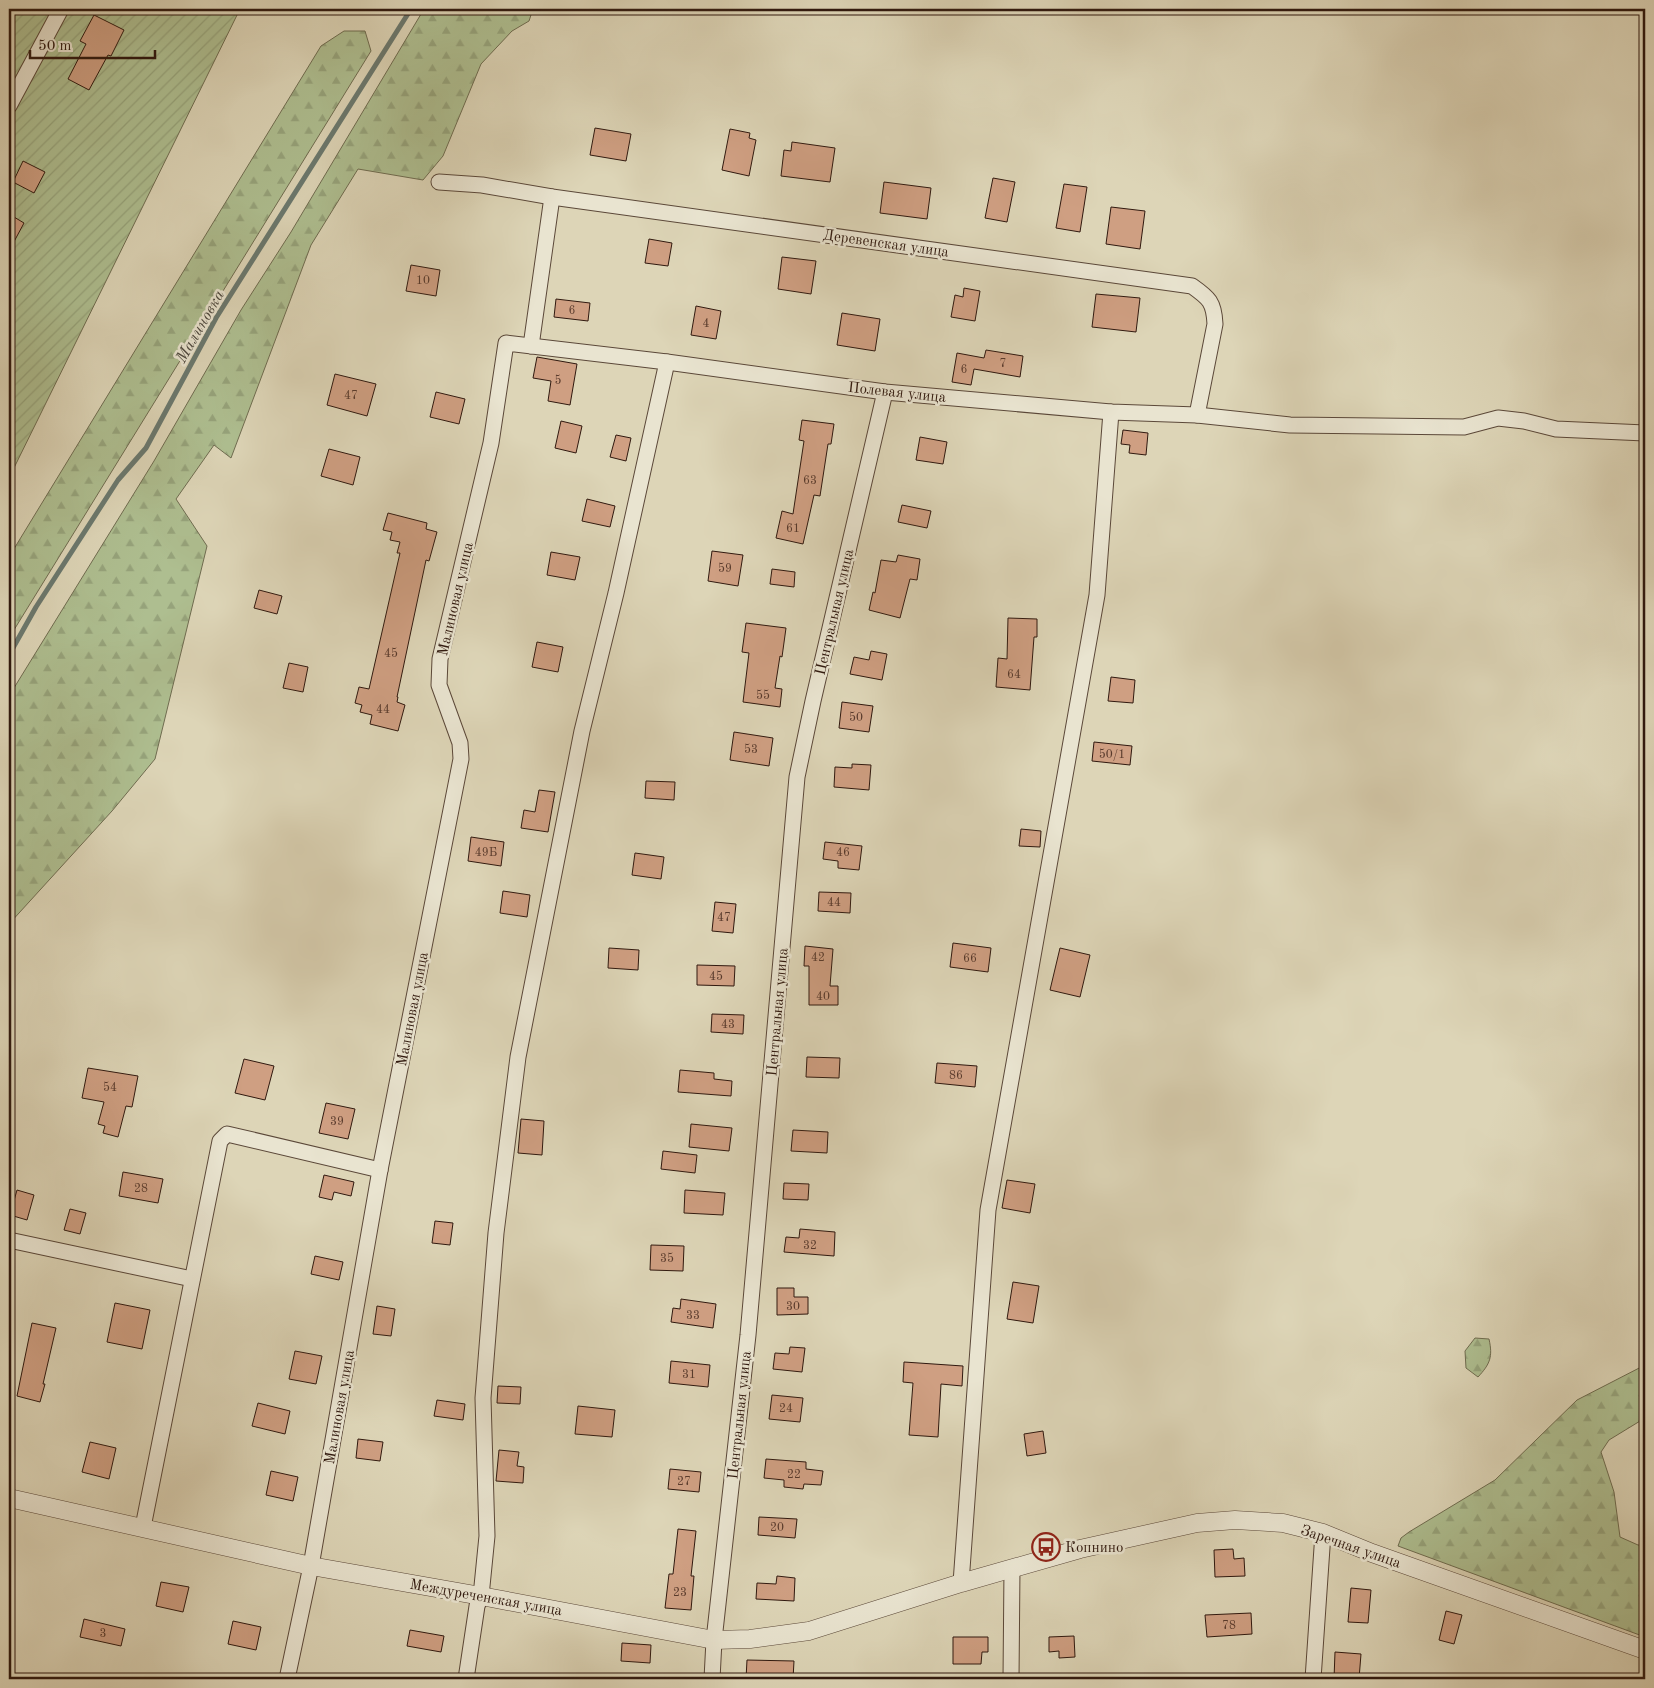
<svg xmlns="http://www.w3.org/2000/svg" width="1654" height="1688" font-family="'Old Standard TT',serif">
<defs>
<pattern id="forest-firs" width="22" height="20" patternUnits="userSpaceOnUse" patternTransform="scale(1.25)"><rect width="22" height="20" fill="#aebe90"/><path d="M5 1l3.5 6h-7zM16 11l3.5 6h-7z" fill="#96a37b"/></pattern>
<pattern id="garden-furrows" width="10" height="10" patternUnits="userSpaceOnUse" patternTransform="scale(1.25)"><rect width="10" height="10" fill="#aebe90"/><path d="M-1 1l2-2M0 10L10 0M9 11l2-2" fill="none" stroke="#96a37b"/></pattern>
</defs>
<rect width="100%" height="100%" fill="#ddd5b7"/>
<filter id="stains"><feTurbulence type="fractalNoise" baseFrequency=".004" numOctaves="4"/><feColorMatrix values="0 0 0 0 .2 0 0 0 0 .09 0 0 0 0 .02 0 0 0 .5 -.17"/></filter>
<radialGradient id="worn" r=".72"><stop offset=".6" stop-color="#630" stop-opacity="0"/><stop offset="1" stop-color="#630" stop-opacity=".3"/></radialGradient>
<g fill="url(#forest-firs)" stroke="#6f6c50">
<path d="M424,9h109l-4,12 -17,10 -31,33 -38,92 -20,24 -65,-11 -47,76 -80,213 -17,-13 -38,54 31,47 -52,213 -43,52 -103,113v-228l145,-235 87,-151 50,-78z"/>
<path d="M344,31h21l6,20 -362,587v-81l312,-511z"/>
<path d="M1475,1338l14,1c4,18 1,25 -11,38l-12,-9 -1,-17z"/>
<path d="M1645,1365v53l-36,22 -8,12 13,40 6,45 18,8h7v92l-247,-91 3,-8 8,-6 86,-52 82,-80z"/>
</g>
<path fill="url(#garden-furrows)" stroke="#6f6c50" d="M9,9h231l-231,469z"/>
<g fill="none" stroke-linecap="round" stroke-linejoin="round">
<path stroke="#6b796f" stroke-width="5" d="M9,655l27,-48 82,-127 28,-32 70,-130 195,-309"/>
</g>
<g fill="#cf9f82" stroke="#30190f">
<path d="M94,15l30,15 -13,26 -3,-1 -19,35 -21,-11 18,-35 -6,-3z"/>
<path d="M595,128l36,6 -5,27 -36,-6z"/>
<path d="M730,129l20,4 -1,5 7,2 -7,36 -27,-6z"/>
<path d="M792,142l43,6 -5,34 -49,-6 3,-26 7,1z"/>
<path d="M23,161l22,11 -11,21 -21,-11z"/>
<path d="M993,178l22,4 -8,40 -22,-4z"/>
<path d="M884,182l47,6 -4,31 -47,-6z"/>
<path d="M1064,184l23,3 -7,45 -24,-4z"/>
<path d="M1111,207l34,4 -5,38 -34,-5z"/>
<path d="M9,214l15,9 -15,28z"/>
<path d="M649,239l23,4 -4,23 -23,-3z"/>
<path d="M782,257l34,4 -5,33 -33,-5z"/>
<path d="M411,265l29,5 -4,26 -30,-5z"/>
<path d="M964,288l16,3 -5,30 -24,-4 4,-22 8,2z"/>
<path d="M1096,294l44,4 -4,34 -44,-5z"/>
<path d="M556,299l34,4 -2,18 -34,-4z"/>
<path d="M696,306l25,5 -5,28 -25,-4z"/>
<path d="M842,313l38,6 -5,32 -38,-6z"/>
<path d="M986,350l37,6 -3,21 -46,-8 -3,16 -19,-3 5,-29 27,5z"/>
<path d="M537,357l40,7 -7,41 -22,-4 3,-20 -18,-3z"/>
<path d="M335,374l41,10 -9,32 -40,-11z"/>
<path d="M436,392l29,7 -6,25 -29,-7z"/>
<path d="M802,420l32,4 -3,20h-3l-8,52 -6,-1 -11,49 -27,-6 6,-27 11,3 11,-73 -5,-1z"/>
<path d="M561,421l21,5 -6,27 -21,-5z"/>
<path d="M1123,430l25,3 -2,22 -17,-2 1,-8 -9,-1z"/>
<path d="M616,435l15,3 -5,23 -16,-4z"/>
<path d="M920,437l27,5 -4,22 -27,-4z"/>
<path d="M329,449l31,8 -7,28 -32,-9z"/>
<path d="M587,499l28,7 -5,21 -28,-6z"/>
<path d="M902,505l29,6 -4,17 -29,-6z"/>
<path d="M388,513l39,10 -1,6 11,3 -8,29 -3,-1 -29,137h1l-1,5 8,3 -7,26 -28,-7 2,-9 -12,-3 2,-7 -7,-2 4,-16 10,2 31,-136h-3l3,-11 -10,-2 2,-8 -9,-2z"/>
<path d="M712,551l31,4 -5,31 -30,-5z"/>
<path d="M551,552l29,5 -5,23 -28,-5z"/>
<path d="M898,555l22,4 -3,21 -7,-1 -10,39 -31,-8 4,-18 2,1 6,-33 15,2z"/>
<path d="M772,569l23,3 -1,15 -24,-3z"/>
<path d="M259,590l23,6 -5,18 -23,-6z"/>
<path d="M1008,618l29,1v18h-3l-4,53 -34,-3 2,-29 9,1z"/>
<path d="M746,623l40,5 -4,29 -2,-1 -5,32 7,1 -2,18 -37,-5 6,-49 -7,-1z"/>
<path d="M537,642l26,5 -5,25 -26,-5z"/>
<path d="M871,651l16,3 -5,26 -32,-6 4,-17 15,3z"/>
<path d="M289,663l19,4 -5,25 -20,-4z"/>
<path d="M1111,677l24,3 -2,23 -25,-2z"/>
<path d="M842,702l31,4 -4,26 -30,-4z"/>
<path d="M734,732l39,6 -4,28 -39,-6z"/>
<path d="M1094,742l38,4 -2,19 -38,-4z"/>
<path d="M852,764l19,1 -2,25 -35,-3 1,-20 17,1z"/>
<path d="M646,781l29,1 -1,18 -29,-2z"/>
<path d="M539,790l16,2 -7,40 -27,-4 3,-18 11,2z"/>
<path d="M1021,829l20,2 -1,16 -21,-1z"/>
<path d="M471,837l33,5 -3,24 -33,-5z"/>
<path d="M825,842l37,4 -3,24 -21,-2v-7l-15,-2z"/>
<path d="M635,853l29,4 -3,22 -29,-4z"/>
<path d="M503,891l27,4 -3,22 -27,-4z"/>
<path d="M819,892l32,1 -1,20 -32,-2z"/>
<path d="M715,902l21,2 -3,29 -21,-2z"/>
<path d="M953,943l38,5 -3,24 -38,-5z"/>
<path d="M805,946l28,3 -3,37h8v19h-29v-39h-5z"/>
<path d="M609,948l30,2 -1,20 -30,-2z"/>
<path d="M1060,948l30,7 -10,42 -30,-7z"/>
<path d="M697,965l38,1 -1,20 -37,-1z"/>
<path d="M712,1014l32,1 -1,19 -32,-2z"/>
<path d="M807,1057l33,1 -1,20 -33,-1z"/>
<path d="M244,1059l30,7 -9,34 -30,-7z"/>
<path d="M937,1063l40,3 -2,21 -40,-4z"/>
<path d="M88,1068l50,8 -6,31 -6,-1 -8,31 -15,-4 2,-7 -7,-2 6,-22 -22,-4z"/>
<path d="M680,1070l34,3v6l18,2 -1,15 -53,-4z"/>
<path d="M326,1103l29,6 -7,30 -29,-6z"/>
<path d="M521,1119l23,2 -2,34 -24,-2z"/>
<path d="M691,1124l41,4 -3,23 -40,-4z"/>
<path d="M793,1130l35,2 -1,21 -36,-2z"/>
<path d="M663,1151l34,4 -2,18 -34,-4z"/>
<path d="M123,1172l40,7 -5,24 -39,-7z"/>
<path d="M324,1175l30,7 -3,14 -17,-4 -2,8 -13,-3z"/>
<path d="M1007,1180l28,4 -5,29 -28,-5z"/>
<path d="M784,1183l25,1 -1,16 -25,-1z"/>
<path d="M17,1190l17,5 -7,25 -17,-5z"/>
<path d="M685,1190l40,3 -2,22 -39,-2z"/>
<path d="M70,1209l16,4 -6,21 -16,-4z"/>
<path d="M435,1221l18,2 -3,22 -18,-2z"/>
<path d="M800,1229l35,3 -1,24 -50,-4 2,-15 13,1z"/>
<path d="M651,1245l33,1 -1,25 -33,-1z"/>
<path d="M315,1256l28,6 -4,18 -28,-6z"/>
<path d="M1013,1282l26,4 -6,37 -26,-4z"/>
<path d="M777,1288h17v9h14v17l-31,1z"/>
<path d="M681,1299l35,5 -3,24 -42,-6 2,-14 7,1z"/>
<path d="M115,1303l35,7 -8,39 -35,-7z"/>
<path d="M377,1306l18,3 -4,27 -18,-2z"/>
<path d="M32,1323l24,5 -13,56h2l-5,18 -23,-6z"/>
<path d="M790,1347l15,1 -3,24 -29,-3 2,-16 14,1z"/>
<path d="M295,1351l27,5 -6,28 -27,-5z"/>
<path d="M671,1361l39,4 -2,22 -39,-4z"/>
<path d="M904,1362l59,4 -1,20 -21,-2 -3,53 -29,-2 4,-52 -10,-1z"/>
<path d="M498,1386l23,1 -1,17 -23,-1z"/>
<path d="M772,1395l31,3 -3,24 -31,-3z"/>
<path d="M437,1400l28,4 -2,16 -29,-4z"/>
<path d="M258,1403l32,8 -5,23 -33,-8z"/>
<path d="M578,1406l37,4 -3,27 -37,-3z"/>
<path d="M1043,1431l3,22 -19,3 -3,-22z"/>
<path d="M358,1439l25,3 -3,19 -24,-3z"/>
<path d="M90,1442l26,6 -7,31 -27,-7z"/>
<path d="M499,1450l20,2 -2,14 7,1 -1,16 -27,-2z"/>
<path d="M766,1459l40,3v7l17,2 -2,14 -17,-1 -1,5 -19,-2v-7l-20,-2z"/>
<path d="M670,1469l31,3 -2,20 -31,-3z"/>
<path d="M271,1471l27,6 -5,24 -27,-6z"/>
<path d="M759,1517l38,2 -2,19 -37,-3z"/>
<path d="M678,1529l18,2 -5,45h3l-3,34 -26,-2 4,-34h4z"/>
<path d="M1233,1549l1,10 10,-1 1,18 -30,1 -1,-27z"/>
<path d="M777,1576l18,2 -1,23 -38,-2 1,-16 19,1z"/>
<path d="M161,1582l28,5 -6,25 -27,-6z"/>
<path d="M1351,1588l20,2 -3,33 -20,-1z"/>
<path d="M1446,1611l16,4 -8,29 -15,-4z"/>
<path d="M1251,1613l1,21 -45,3 -2,-22z"/>
<path d="M84,1619l41,10 -4,17 -41,-9z"/>
<path d="M233,1621l28,6 -5,23 -28,-6z"/>
<path d="M410,1630l34,6 -3,16 -34,-6z"/>
<path d="M1074,1636l1,21 -16,1v-7l-10,1v-15z"/>
<path d="M953,1637h35v15h-6l-1,12h-28z"/>
<path d="M622,1643l29,2 -1,18 -29,-2z"/>
<path d="M1335,1652l26,2 -2,25h-25z"/>
<path d="M747,1660l47,1 -1,18h-47z"/>
</g>
<g fill="none" stroke-linecap="round" stroke-linejoin="round">
<defs>
<g id="minor">
<path d="M9,106l52,-97"/>
<path d="M439,182l43,3 70,12 640,89c17,12 22,16 23,38l-18,91"/>
<path d="M531,346l21,-149"/>
<path d="M9,1240l183,39"/>
<path d="M143,1527l77,-386 7,-7 153,36"/>
<path d="M961,1583l27,-373 109,-615 14,-183"/>
<path d="M287,1679l24,-113 69,-396 81,-411 -1,-16 -21,-58 1,-26 51,-216 15,-100 161,19 218,30 226,20 86,3 93,10 174,2 34,-9 26,3 32,8 89,4"/>
<path d="M466,1679l11,-73 4,-10 6,-60 -4,-138 13,-165 22,-176 64,-326 34,-138 51,-231"/>
<path d="M712,1679l2,-39 34,-305 49,-558 16,-76 72,-309"/>
<path d="M1011,1679l1,-111"/>
<path d="M1313,1679l10,-146"/>
</g>
<path id="tertiary" d="M9,1498l302,68 170,30 233,44 36,-1 59,-8 152,-48 119,-34 117,-26 38,-3 48,3 40,10 49,20 273,97"/>
</defs>
<use href="#minor" stroke="#5b4839" stroke-width="17"/>
<use href="#tertiary" stroke="#5b4839" stroke-width="19"/>
<use href="#minor" stroke="#e9e4d0" stroke-width="15"/>
<use href="#tertiary" stroke="#e9e4d0" stroke-width="18"/>
</g>
<defs>
<symbol id="bus-ring" viewBox="-11 -11 22 22"><circle r="9.5" fill="#e9e4d0" stroke="#8f2418" stroke-width="1.5"/><path d="M-5-6H5V4H4V6H2V4H-2V6H-4V4H-5ZM-3.5-4V0h7V-4ZM-3.5 1.2v1.5H-2V1.2ZM2 1.2v1.5H3.5V1.2Z" fill="#8f2418"/></symbol>
</defs>
<g fill-rule="evenodd">
<use href="#bus-ring" x="1030" y="1531" width="32" height="32"/>
</g>
<g text-anchor="middle" stroke-width="5" stroke-linejoin="round" paint-order="stroke">
<g font-size="12" fill="#583a2c">
<text x="423" y="284">10</text>
<text x="572" y="314">6</text>
<text x="706" y="327">4</text>
<text x="1003" y="367">7</text>
<text x="964" y="373">6</text>
<text x="558" y="384">5</text>
<text x="351" y="399">47</text>
<text x="810" y="484">63</text>
<text x="793" y="532">61</text>
<text x="725" y="572">59</text>
<text x="391" y="657">45</text>
<text x="1014" y="678">64</text>
<text x="763" y="699">55</text>
<text x="383" y="713">44</text>
<text x="856" y="721">50</text>
<text x="751" y="753">53</text>
<text x="1112" y="758">50/1</text>
<text x="486" y="856">49Б</text>
<text x="843" y="856">46</text>
<text x="834" y="906">44</text>
<text x="724" y="921">47</text>
<text x="818" y="961">42</text>
<text x="970" y="962">66</text>
<text x="716" y="980">45</text>
<text x="823" y="1000">40</text>
<text x="728" y="1028">43</text>
<text x="956" y="1079">86</text>
<text x="110" y="1091">54</text>
<text x="337" y="1125">39</text>
<text x="141" y="1192">28</text>
<text x="810" y="1249">32</text>
<text x="667" y="1262">35</text>
<text x="793" y="1310">30</text>
<text x="693" y="1319">33</text>
<text x="689" y="1378">31</text>
<text x="786" y="1412">24</text>
<text x="794" y="1478">22</text>
<text x="684" y="1485">27</text>
<text x="777" y="1531">20</text>
<text x="680" y="1596">23</text>
<text x="1229" y="1629">78</text>
<text x="103" y="1637">3</text>
</g>
<g font-size="15" fill="#30190f" stroke="#e9e4d0">
<text transform="translate(886 243) rotate(8)" y="5">Деревенская улица</text>
<text transform="translate(897 392) rotate(6)" y="5">Полевая улица</text>
<text transform="translate(455 599) rotate(-77)" y="5">Малиновая улица</text>
<text transform="translate(834 612) rotate(-77)" y="5">Центральная улица</text>
<text transform="translate(412 1009) rotate(-79)" y="5">Малиновая улица</text>
<text transform="translate(777 1012) rotate(-85)" y="5">Центральная улица</text>
<text transform="translate(339 1407) rotate(-80)" y="5">Малиновая улица</text>
<text transform="translate(739 1415) rotate(-84)" y="5">Центральная улица</text>
<text transform="translate(1351 1546) rotate(19)" y="5">Заречная улица</text>
<text transform="translate(486 1597) rotate(10)" y="5">Междуреченская улица</text>
</g>
<g font-size="15" fill="#30190f" stroke="#e9e4d0" text-anchor="start">
<text x="1065" y="1552">Копнино</text>
</g>
<g font-size="16" font-style="italic" fill="#4e493f" stroke="#e9e4d0">
<text transform="translate(199 326) rotate(-60)" y="6">Малиновка</text>
</g>
</g>
<rect width="1654" height="1688" fill="none" stroke="#ddd5b7" stroke-width="30"/>
<rect x="10" y="10" width="1634" height="1668" fill="none" stroke="#30190f" stroke-width="2.5"/>
<rect x="15" y="15" width="1624" height="1658" fill="none" stroke="#30190f"/>
<path d="M30 50v8h125v-8" fill="none" stroke="#30190f" stroke-width="2.5"/>
<text x="38" y="50" font-size="15" fill="#30190f" stroke="#e9e4d0" stroke-width="4" paint-order="stroke">50 m</text>
<rect width="100%" height="100%" filter="url(#stains)"/>
<rect width="100%" height="100%" fill="url(#worn)"/>
</svg>
